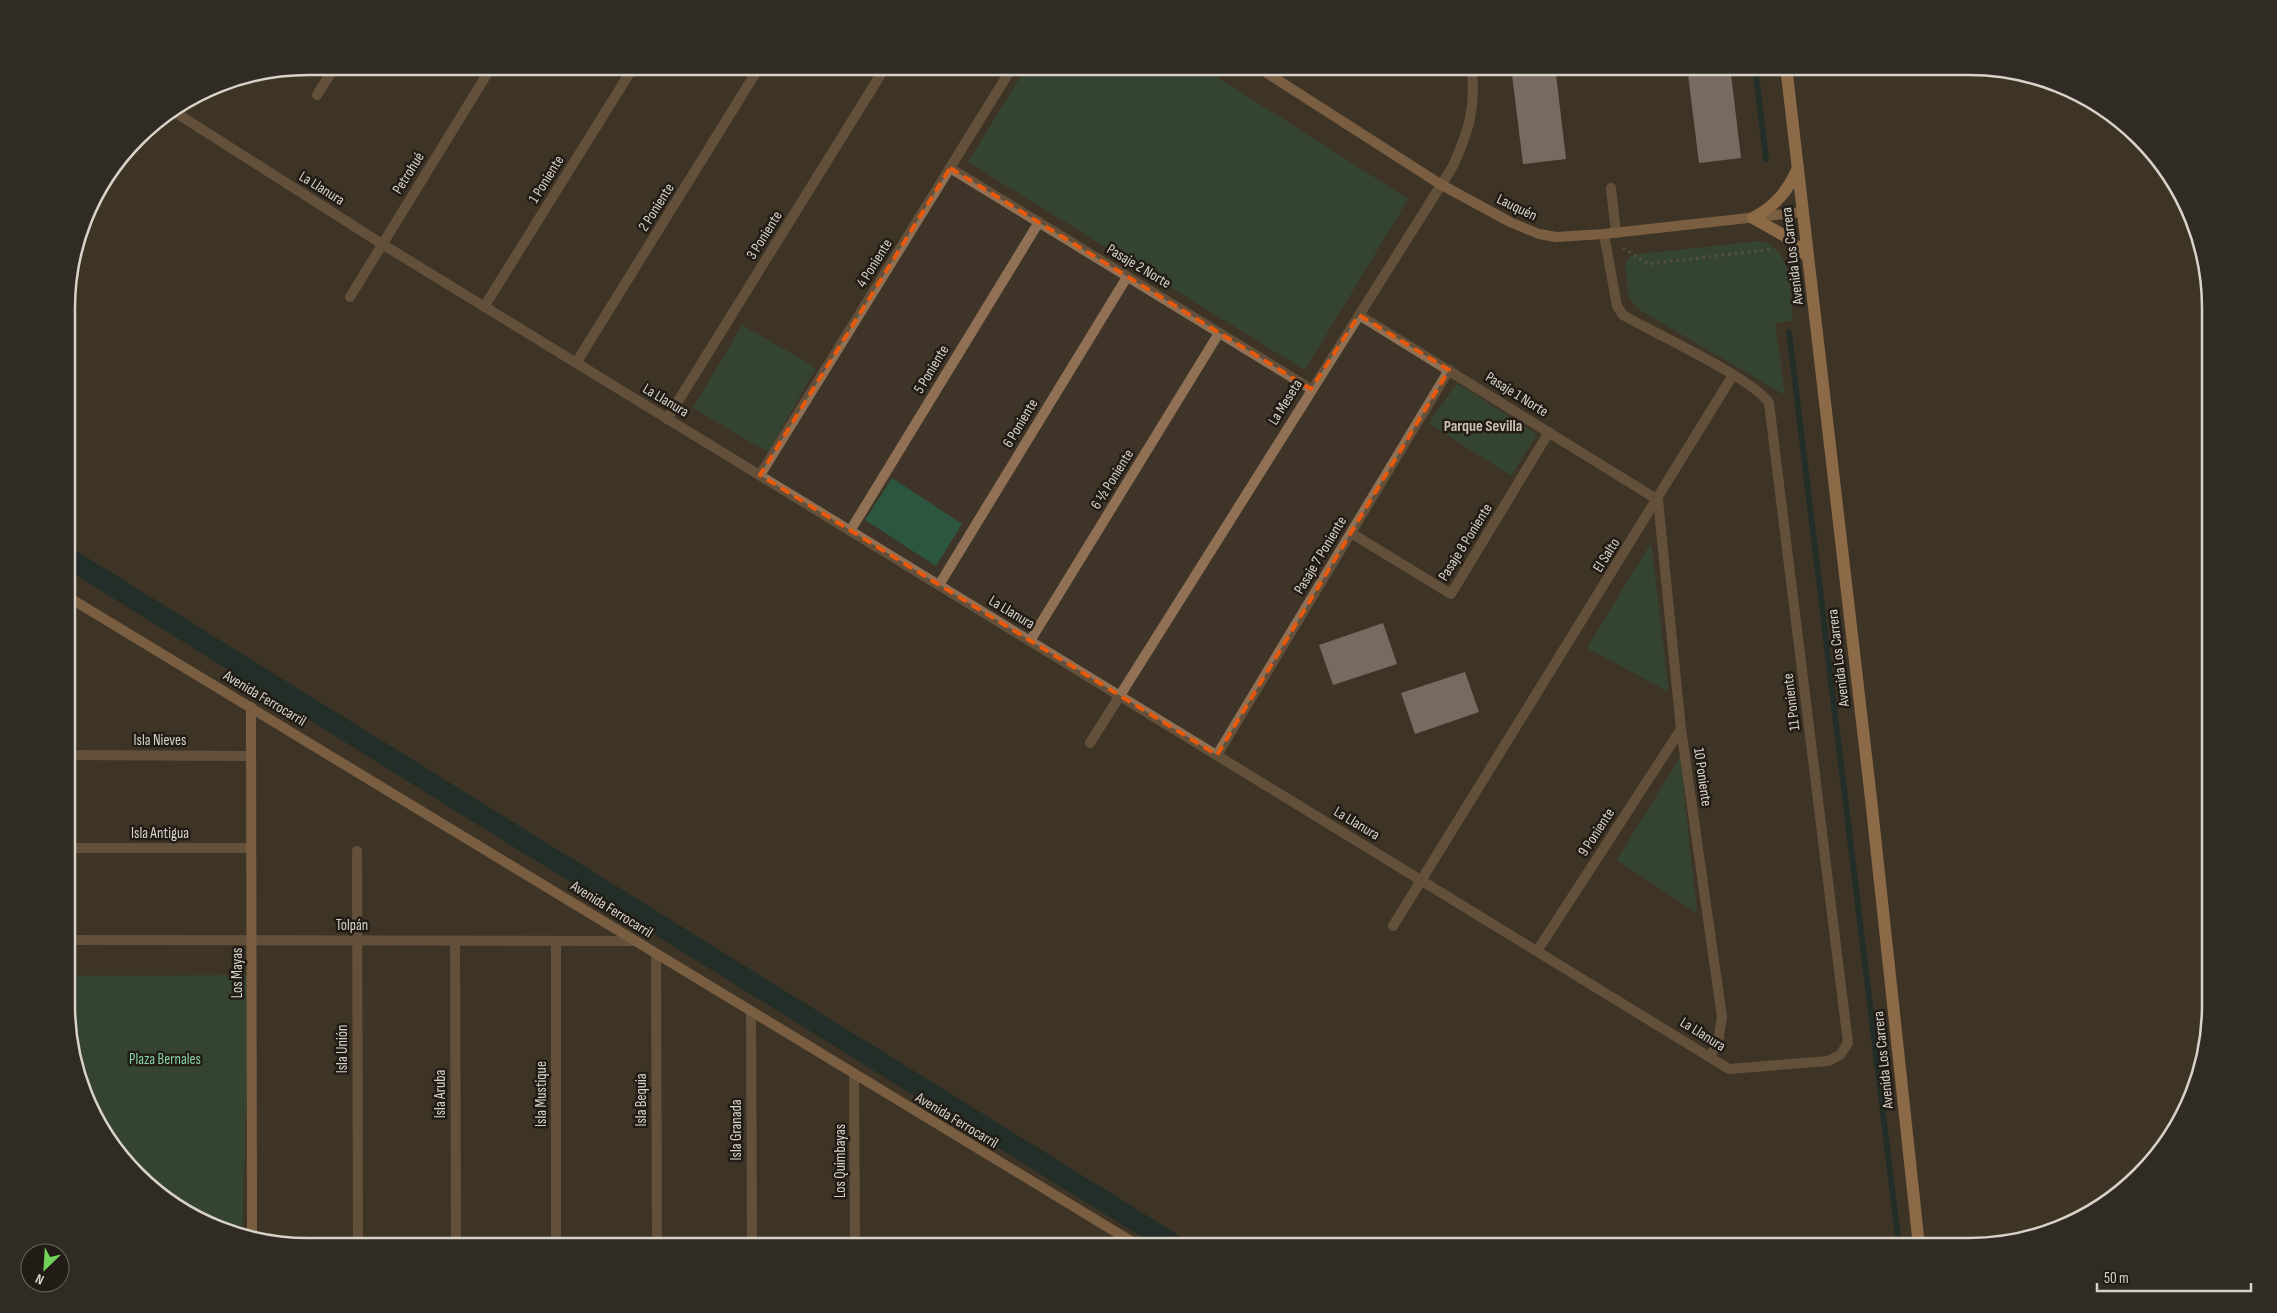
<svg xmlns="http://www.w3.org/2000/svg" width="2277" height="1313" font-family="'Sofia Sans Condensed',sans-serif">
<rect width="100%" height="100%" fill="#3e3427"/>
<g fill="#2c563f">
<path d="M1027,66h173l208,133 -103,171 -337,-208z"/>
<path d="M1760,241c33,6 30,52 33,80l-18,2 10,72 -147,-86 -9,-12 -4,-33 6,-9z"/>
<path d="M742,325l74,43 -48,84 -75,-44z"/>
<path d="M1457,383l80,51 -26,42 -82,-53z"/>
<path d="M892,478l70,46 -26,42 -71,-46z"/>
<path d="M1651,543l18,149 -82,-44z"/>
<path d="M1680,757l17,156 -80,-53z"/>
<path d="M250,975l-8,262 -55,-22 -80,-75 -39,-103v-61z"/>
</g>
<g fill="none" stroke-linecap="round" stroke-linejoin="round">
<g stroke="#04262b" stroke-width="6">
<path d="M1755,66l11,93"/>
<path d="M1789,332l110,914"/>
</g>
<path stroke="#04262b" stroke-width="21" d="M68,558l1108,688"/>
</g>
<g fill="#c1aaa8">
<path d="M1511,66h44l11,93 -43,5z"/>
<path d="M1687,66h43l11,92 -42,5z"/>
<path d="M1383,623l14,41 -64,21 -14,-40z"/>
<path d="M1465,672l14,40 -64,22 -14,-41z"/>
</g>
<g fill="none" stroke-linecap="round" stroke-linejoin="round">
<path stroke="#756d61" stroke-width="3" stroke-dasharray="2.5 4" stroke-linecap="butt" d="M1623,248l25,16 125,-15"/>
<path stroke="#907156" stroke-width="10" d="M1611,188l5,45"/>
<g stroke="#907156" stroke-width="10">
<path d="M317,95l18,-29"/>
<path d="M173,111l209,133 1347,825 99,-8 12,-6 8,-12 -79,-640c-15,-24 -115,-70 -146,-88l-6,-9 -13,-72"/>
<path d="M950,168l361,221"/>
<path d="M350,297l142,-231"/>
<path d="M484,307l150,-241"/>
<path d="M1359,315l299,185 23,229 41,288 -4,25 -8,15"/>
<path d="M576,363l184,-297"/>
<path d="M667,419l219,-353"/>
<path d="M760,475l253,-409"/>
<path d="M850,531l189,-309"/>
<path d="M1351,533l100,61 98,-162"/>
<path d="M939,585l188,-308"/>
<path d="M1030,641l189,-308"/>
<path d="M1090,743l363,-577c16,-36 24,-61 18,-100"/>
<path d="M68,755l183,1"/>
<path d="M1217,755l232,-385"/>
<path d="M68,848h183"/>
<path d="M357,851l1,396"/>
<path d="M1393,926l340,-551"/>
<path d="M68,940l568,1"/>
<path d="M455,941l1,306"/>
<path d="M556,941v306"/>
<path d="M1537,951l144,-222"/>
<path d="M656,954l1,293"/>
<path d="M751,1013l1,234"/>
<path d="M854,1076l1,171"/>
</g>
<g stroke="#c39165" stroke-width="10">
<path d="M1256,66l184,118 70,38 29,12 17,3 48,-3 199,-22"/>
<path d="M68,597c358,216 713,435 1071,649"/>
<path d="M251,707l1,532"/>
</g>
<g stroke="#eaaa70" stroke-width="12">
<path d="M1786,66l85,733 48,447"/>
<path d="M1753,218c22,-12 35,-27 45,-50"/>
<path d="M1753,218l32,18 23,21"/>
</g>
</g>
<path d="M0 0H2277V1313H0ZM950,168l361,221 48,-74 90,55 -232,385 -457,-280z" fill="#3e3427" fill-opacity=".55" fill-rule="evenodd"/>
<path fill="none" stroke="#e8590c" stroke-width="4" stroke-dasharray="10 6" stroke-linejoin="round" d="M950,168l361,221 48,-74 90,55 -232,385 -457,-280z"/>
<g text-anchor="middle" stroke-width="5" stroke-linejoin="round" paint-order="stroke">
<g font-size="15" fill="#d8d2c9" stroke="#211c16">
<text transform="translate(408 173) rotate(-58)" y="5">Petrohué</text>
<text transform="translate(546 179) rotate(-58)" y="5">1 Poniente</text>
<text transform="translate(322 188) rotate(32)" y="5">La Llanura</text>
<text transform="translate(656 207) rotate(-58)" y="5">2 Poniente</text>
<text transform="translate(1517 207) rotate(26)" y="5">Lauquén</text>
<text transform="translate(764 235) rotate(-58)" y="5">3 Poniente</text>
<text transform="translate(1792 256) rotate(-97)" y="5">Avenida Los Carrera</text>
<text transform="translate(874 263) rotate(-58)" y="5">4 Poniente</text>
<text transform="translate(1139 266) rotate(31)" y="5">Pasaje 2 Norte</text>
<text transform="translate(931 369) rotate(-59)" y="5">5 Poniente</text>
<text transform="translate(1517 394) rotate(32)" y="5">Pasaje 1 Norte</text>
<text transform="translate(666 400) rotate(31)" y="5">La Llanura</text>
<text transform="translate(1285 402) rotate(-58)" y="5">La Meseta</text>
<text transform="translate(1020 423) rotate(-59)" y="5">6 Poniente</text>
<text transform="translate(1112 479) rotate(-58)" y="5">6 ½ Poniente</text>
<text transform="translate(1465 542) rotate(-58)" y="5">Pasaje 8 Poniente</text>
<text transform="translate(1320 555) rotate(-59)" y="5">Pasaje 7 Poniente</text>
<text transform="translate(1606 555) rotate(-58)" y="5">El Salto</text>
<text transform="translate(1012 612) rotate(31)" y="5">La Llanura</text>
<text transform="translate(1838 658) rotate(-97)" y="5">Avenida Los Carrera</text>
<text transform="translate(265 698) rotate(31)" y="5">Avenida Ferrocarril</text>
<text transform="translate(1791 702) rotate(-97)" y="5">11 Poniente</text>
<text x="160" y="745">Isla Nieves</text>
<text transform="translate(1703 777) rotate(82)" y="5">10 Poniente</text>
<text transform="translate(1357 823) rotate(31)" y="5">La Llanura</text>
<text transform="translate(1596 832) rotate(-57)" y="5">9 Poniente</text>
<text x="160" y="838">Isla Antigua</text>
<text transform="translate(612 909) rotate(32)" y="5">Avenida Ferrocarril</text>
<text x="352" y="930">Tolpán</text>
<text transform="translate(237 973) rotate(-90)" y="5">Los Mayas</text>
<text transform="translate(1703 1034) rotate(32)" y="5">La Llanura</text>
<text transform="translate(342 1049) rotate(-90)" y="5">Isla Unión</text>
<text transform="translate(1883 1060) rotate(-96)" y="5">Avenida Los Carrera</text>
<text transform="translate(440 1094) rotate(-90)" y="5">Isla Aruba</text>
<text transform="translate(541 1094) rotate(-90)" y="5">Isla Mustique</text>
<text transform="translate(641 1100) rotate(-90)" y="5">Isla Bequia</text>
<text transform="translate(957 1120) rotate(31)" y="5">Avenida Ferrocarril</text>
<text transform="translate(736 1130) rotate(-90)" y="5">Isla Granada</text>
<text transform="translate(840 1161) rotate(-90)" y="5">Los Quimbayas</text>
</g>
<g font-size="15" fill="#88d1a6" stroke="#211c16">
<text x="165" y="1064">Plaza Bernales</text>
</g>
<g font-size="16" font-weight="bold" fill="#cec1b1" stroke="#211c16">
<text x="1483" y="431">Parque Sevilla</text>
</g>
</g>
<path d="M0 0H2277V1313H0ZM308 75H1969A233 233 0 0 1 2202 308V1005A233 233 0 0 1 1969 1238H308A233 233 0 0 1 75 1005V308A233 233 0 0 1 308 75Z" fill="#302b24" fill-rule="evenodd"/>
<path fill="none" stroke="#d8d2c9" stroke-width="2.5" d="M308 75H1969A233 233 0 0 1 2202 308V1005A233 233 0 0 1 1969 1238H308A233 233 0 0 1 75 1005V308A233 233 0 0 1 308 75Z"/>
<g transform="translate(45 1268) rotate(205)"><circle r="24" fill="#211c16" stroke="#6a655e"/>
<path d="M0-4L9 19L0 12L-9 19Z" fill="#73d25c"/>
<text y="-8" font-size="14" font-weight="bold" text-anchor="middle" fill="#d8d2c9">N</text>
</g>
<path d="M2097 1283v8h154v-8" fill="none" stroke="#d8d2c9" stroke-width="2.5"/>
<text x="2104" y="1283" font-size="15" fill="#d8d2c9" stroke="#211c16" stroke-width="4" paint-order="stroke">50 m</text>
</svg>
